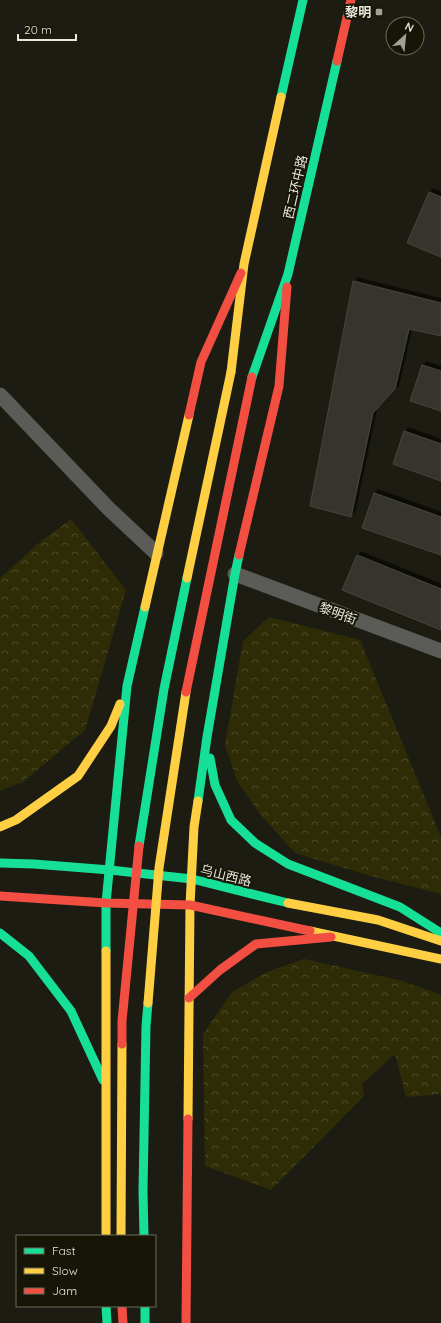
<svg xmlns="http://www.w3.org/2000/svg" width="441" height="1323" font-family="Quicksand,'Noto Sans SC',sans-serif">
<defs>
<pattern id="forest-crowns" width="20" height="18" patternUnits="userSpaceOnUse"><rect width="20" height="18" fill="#2e2c06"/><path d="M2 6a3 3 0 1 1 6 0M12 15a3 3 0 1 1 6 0" fill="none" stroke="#4c4b2a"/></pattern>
<filter id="shadow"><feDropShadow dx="3.5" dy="-3.5" stdDeviation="0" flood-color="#0009"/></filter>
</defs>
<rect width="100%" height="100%" fill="#1d1c12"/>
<g fill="url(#forest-crowns)">
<path d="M71,519l55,71 -41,140 -62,52 -23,9v-213l40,-36z"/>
<path d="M269,617l91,23 81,197v57l-70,-18 -76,-23 -35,-39 -23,-33 -12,-36 18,-104z"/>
<path d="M304,959l99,22 38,14v99l-35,3 -11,-43 -33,30 2,12 -93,94 -66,-24 -2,-132 29,-42 35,-20z"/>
</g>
<g fill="#35342d" stroke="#46463d" filter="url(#shadow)">
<path d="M429,192l12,5v60l-34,-14z"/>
<path d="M353,281l88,22v33l-32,-7 -14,60 -22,24 -22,104 -41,-11z"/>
<path d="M422,365l19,6v40l-31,-10z"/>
<path d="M404,431l37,13v37l-48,-17z"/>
<path d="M374,493l67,24v38l-79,-27z"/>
<path d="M357,555l84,34v41l-99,-40z"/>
</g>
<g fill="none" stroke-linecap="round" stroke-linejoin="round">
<g stroke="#5b5b57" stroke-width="15">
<path d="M0,395l108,113 48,45"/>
<path d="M235,574l206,77"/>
</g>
<g stroke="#16e098" stroke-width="9">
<path d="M281,97l22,-97"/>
<path d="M252,377l36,-103 49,-213"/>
<path d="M210,758l5,27 16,35 24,23 33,21 112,43 41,26"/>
<path d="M198,801l9,-64 28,-163 4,-19"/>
<path d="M0,863l34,1 76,6 82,9 96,24"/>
<path d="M0,933l29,23 42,55 32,69"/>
<path d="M106,951v-48l21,-217 18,-79"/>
<path d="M106,1306l1,17"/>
<path d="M145,1306v17"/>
</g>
<g stroke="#ffcf43" stroke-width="9">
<path d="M231,372l13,-108 37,-167"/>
<path d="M145,607l44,-192"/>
<path d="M0,827l16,-7 62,-44 33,-50 9,-22"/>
<path d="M288,903l90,17 63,21"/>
<path d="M310,931l131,28"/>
<path d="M106,951v285"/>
<path d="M188,1119l2,-214 4,-78 4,-26"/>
</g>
<g stroke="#f24e42" stroke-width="9">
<path d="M337,61l14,-61"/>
<path d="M189,415l12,-53 40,-89"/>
<path d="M239,555l40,-169 8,-99"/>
<path d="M0,896l106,7 84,2 120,26"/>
<path d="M189,998l31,-28 36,-26 75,-7"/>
<path d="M122,1306l1,17"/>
<path d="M186,1323l2,-204"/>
</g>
<g stroke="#16e098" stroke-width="9">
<path d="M139,846l25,-157 23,-111"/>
<path d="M144,1236l-1,-45 3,-165 2,-23"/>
</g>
<g stroke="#ffcf43" stroke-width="9">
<path d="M187,578l44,-206"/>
<path d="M148,1003l11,-135 27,-176"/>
<path d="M121,1236l1,-192"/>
</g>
<g stroke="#f24e42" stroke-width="9">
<path d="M186,692l66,-315"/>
<path d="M122,1044v-23l17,-175"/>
</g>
</g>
<rect fill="#a0a095" stroke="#171606" stroke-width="1.5" x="375" y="8" width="8" height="8" rx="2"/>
<g text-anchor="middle" stroke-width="4" stroke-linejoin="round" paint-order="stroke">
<g font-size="13" font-weight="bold" fill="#e7e7dc" stroke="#171606" text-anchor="end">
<text x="371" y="17">黎明</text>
</g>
<g font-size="13" fill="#e7e7dc" stroke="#171606">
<text transform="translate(295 187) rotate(-77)" y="5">西二环中路</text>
<text transform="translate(338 613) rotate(20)" y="5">黎明街</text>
<text transform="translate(226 875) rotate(14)" y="5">乌山西路</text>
</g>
</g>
<rect x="16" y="1235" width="140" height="72" fill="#171606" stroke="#6a6a5c"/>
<rect x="24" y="1248" width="20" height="6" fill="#16e098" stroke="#6a6a5c"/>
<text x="52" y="1255" font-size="12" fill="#e7e7dc">Fast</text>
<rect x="24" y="1268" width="20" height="6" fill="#ffcf43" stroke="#6a6a5c"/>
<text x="52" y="1275" font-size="12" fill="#e7e7dc">Slow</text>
<rect x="24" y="1288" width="20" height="6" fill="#f24e42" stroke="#6a6a5c"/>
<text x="52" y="1295" font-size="12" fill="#e7e7dc">Jam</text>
<g transform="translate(405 36) rotate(27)"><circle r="19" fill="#171606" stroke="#6a6a5c"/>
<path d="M0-3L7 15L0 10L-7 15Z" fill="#a0a095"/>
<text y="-6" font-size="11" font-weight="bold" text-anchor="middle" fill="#e7e7dc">N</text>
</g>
<path d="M18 34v6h58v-6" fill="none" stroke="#e7e7dc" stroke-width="2"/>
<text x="24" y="34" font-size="12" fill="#e7e7dc" stroke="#171606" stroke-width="3" paint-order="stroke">20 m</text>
</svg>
